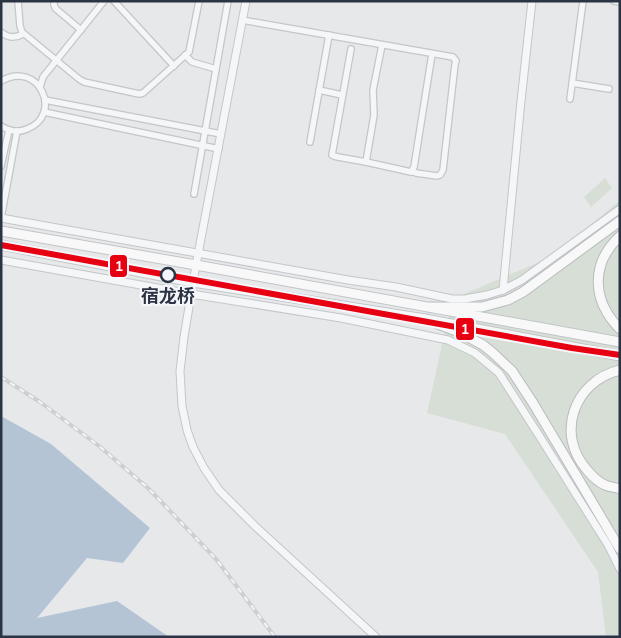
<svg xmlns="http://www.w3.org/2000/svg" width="621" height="638" font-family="Mulish,'Noto Sans SC',sans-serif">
<rect width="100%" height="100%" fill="#e6e8ea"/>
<g fill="#d6ded6">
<path d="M605,178l7,10 -21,19 -7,-10z"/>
<path d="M620,200v437h-14l-8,-65 -93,-138 -78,-21 25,-114 104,-44z"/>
</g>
<path fill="#b4c4d5" d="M1,416l50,28 99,84 -27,35 -36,-5 -50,60 80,-17 52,36h-168z"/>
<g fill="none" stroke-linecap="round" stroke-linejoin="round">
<defs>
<g id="minor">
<path d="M18,1l2,25 2,6 57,47 5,3 55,12 4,-1 46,-41 10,-51"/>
<path d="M54,1v4l2,4 25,21"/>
<path d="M114,1l60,65"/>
<path d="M614,1l6,1"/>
<path d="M242,20l211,37 3,4 -1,3 -12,106 -3,5 -3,1 -21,-3 -2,-1h-3l-45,-10 -28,-5 -4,-1 -2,-1 19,-106"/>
<path d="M1,32c7,6 15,6 22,2"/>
<path d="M185,55l7,7 24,7"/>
<path d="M1,81c38,-22 63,34 26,48 -9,4 -18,2 -26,-3"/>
<path d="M572,83l37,6"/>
<path d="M40,87l3,-10 61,-76"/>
<path d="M319,90l23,5"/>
<path d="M570,99l13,-98"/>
<path d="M45,100l176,34"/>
<path d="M44,112l175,37"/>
<path d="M310,142l19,-107"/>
<path d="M366,162l8,-47 -1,-25 9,-45"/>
<path d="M1,166l8,-36"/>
<path d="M411,172l3,-5 18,-113"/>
<path d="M194,194l34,-193"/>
<path d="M1,218l16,-87"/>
</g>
<g id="tertiary">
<path d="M246,1l-50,264 -12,72 -4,34 2,35 5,24 6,17 11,21 15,22 36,36 121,111"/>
<path d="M1,218l347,62 48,7 56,12h13l22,-4 16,-5 19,-10 98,-71"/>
<path d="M1,260l190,34 150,24 107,22 27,13 24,20 41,64 68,108 12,24"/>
<path d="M503,290l18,-189 11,-100"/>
</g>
<g id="primary">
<path d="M1,231l195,34 424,77"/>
<path d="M1,245l192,37 232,37 195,37"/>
</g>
<g id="trunk">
<path d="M620,236c-30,28 -28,65 0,93"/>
<path d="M430,307h52l26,-7 15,-8 97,-71"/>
<path d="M425,319l34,13 24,13 10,8 19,18 21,32 87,146"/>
<path d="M620,370c-46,11 -65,64 -33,100 5,6 11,12 18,15 4,2 10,2 15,4"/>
</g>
</defs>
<use href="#minor" stroke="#c4c6c8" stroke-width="8"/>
<use href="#tertiary" stroke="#c4c6c8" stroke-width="9"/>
<use href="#primary" stroke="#c2c5c8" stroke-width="11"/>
<use href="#trunk" stroke="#b8bbbf" stroke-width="11"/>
<use href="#minor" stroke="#f5f6f7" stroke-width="5.5"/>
<use href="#tertiary" stroke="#f5f6f7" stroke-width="7"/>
<use href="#primary" stroke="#f8f8f8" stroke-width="9"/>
<use href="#trunk" stroke="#f8f8f8" stroke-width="9"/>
<defs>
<path id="rail" d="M1,377l39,25 59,44 49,42 68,71 59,78"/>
</defs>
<use href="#rail" stroke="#cecfd2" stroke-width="4"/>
<use href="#rail" stroke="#f4f6f9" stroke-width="2" stroke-dasharray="5.5" stroke-linecap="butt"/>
<defs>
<path id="metro-1" d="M1,245l571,103 48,7"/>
</defs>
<use href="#metro-1" stroke="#f4f6f9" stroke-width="10"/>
<use href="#metro-1" stroke="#e60012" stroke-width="6"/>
</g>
<circle fill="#f4f6f9" stroke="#2b3445" stroke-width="2.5" cx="168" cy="275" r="7"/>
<g text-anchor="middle" stroke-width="4.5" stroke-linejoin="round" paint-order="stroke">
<g font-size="18" font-weight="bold" fill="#2b3445" stroke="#f4f6f9">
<text x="168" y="302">宿龙桥</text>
</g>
</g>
<g stroke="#f4f6f9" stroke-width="2">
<rect x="109" y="254" width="19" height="24" rx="5" fill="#e60012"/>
<rect x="455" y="317" width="20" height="24" rx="5" fill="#e60012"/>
</g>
<g font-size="14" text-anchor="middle" font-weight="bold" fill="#fff">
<text x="119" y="271">1</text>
<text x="465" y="334">1</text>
</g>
<rect width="621" height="638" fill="none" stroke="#2b3445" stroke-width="5"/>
</svg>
